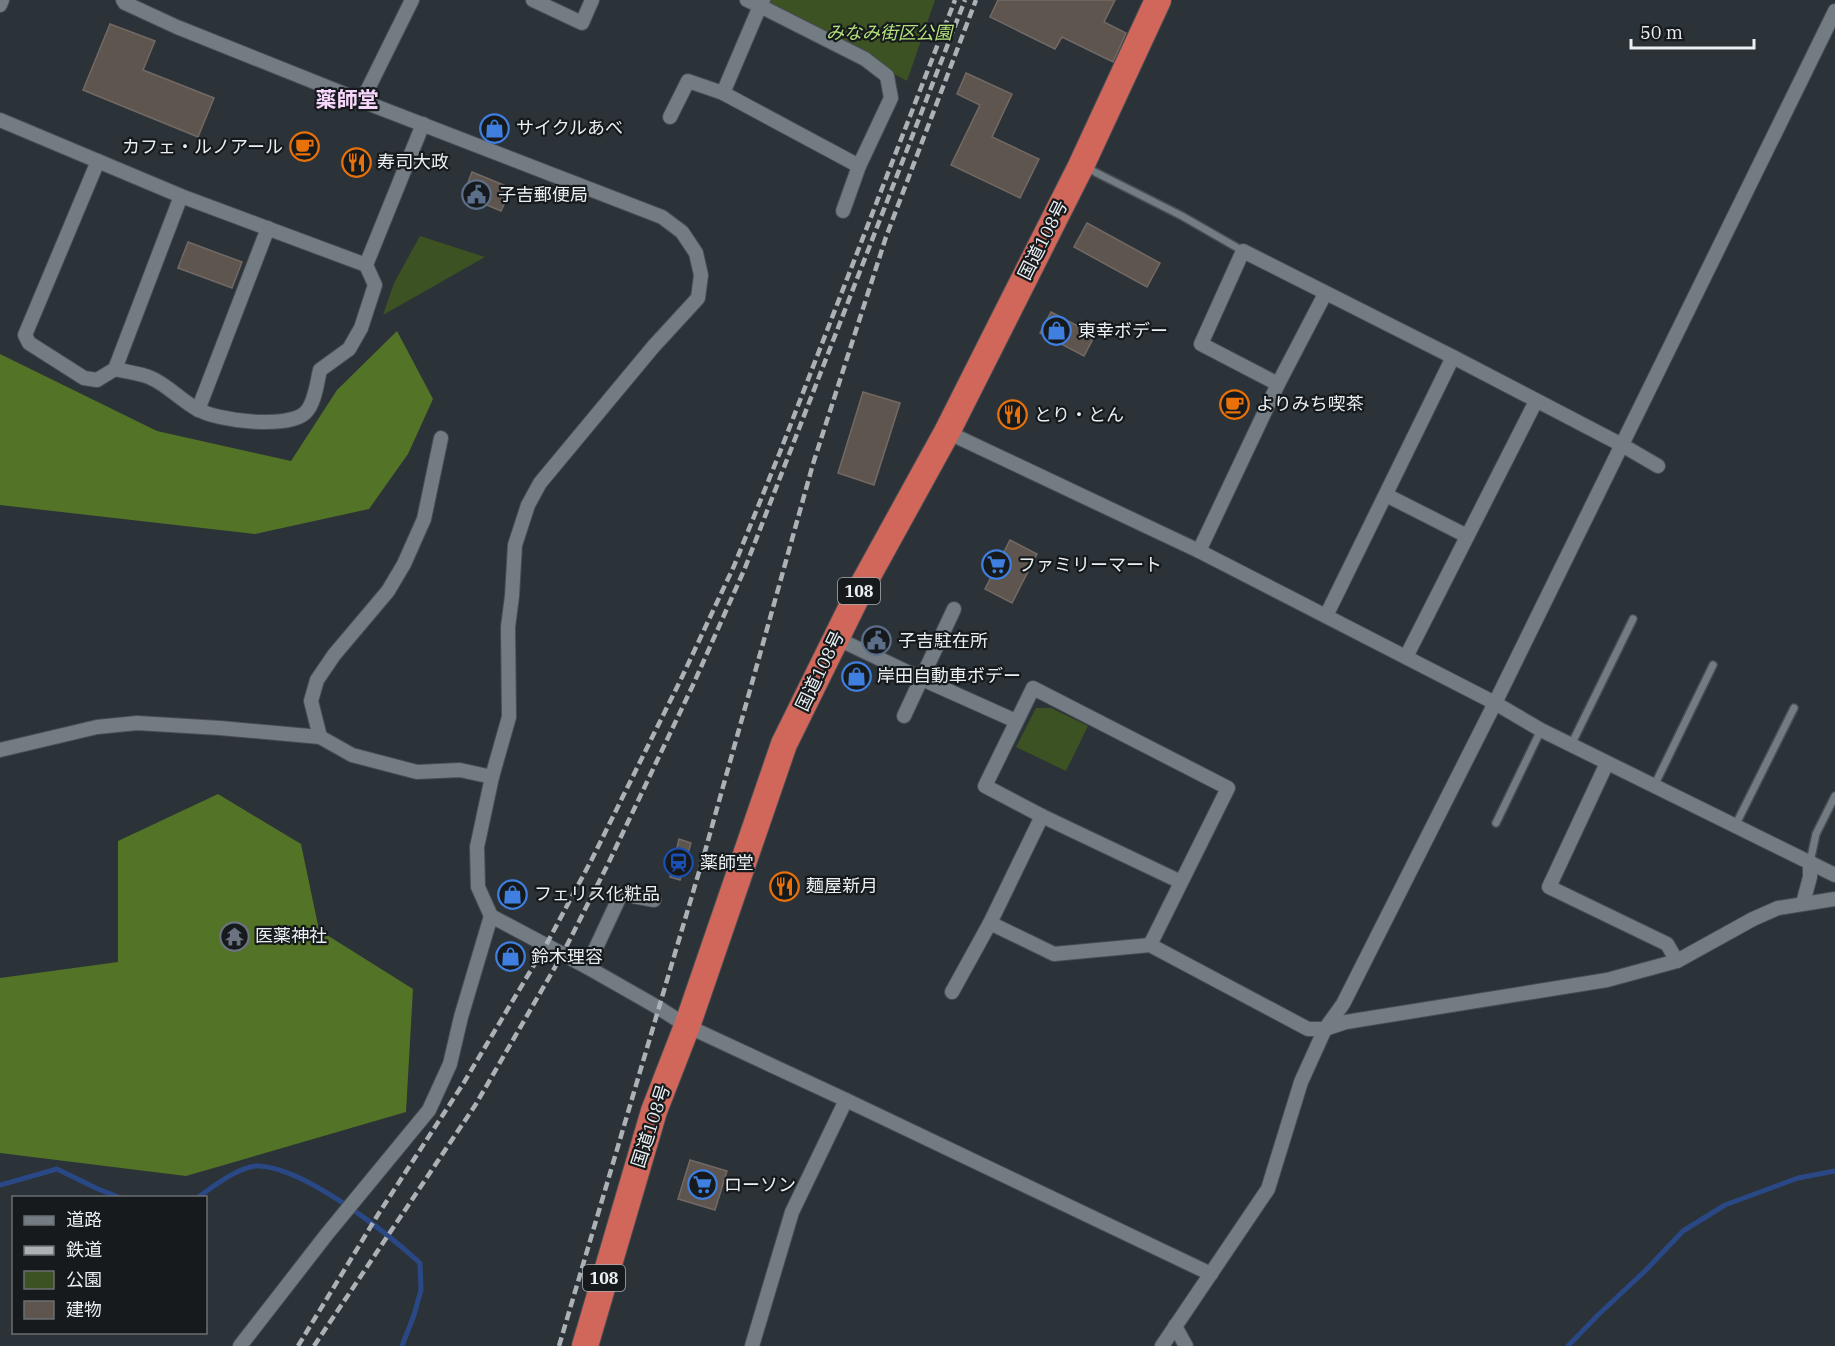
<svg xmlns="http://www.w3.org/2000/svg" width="1835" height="1346" font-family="'IBM Plex Serif','Noto Sans JP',serif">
<rect width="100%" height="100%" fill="#2b3238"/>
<g fill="#3d5222">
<path d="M769,0h166l-28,81 -140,-76z"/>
<path d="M420,236l65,21 -102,58 11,-32z"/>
<path d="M1036,708h15l37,18 -22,45 -50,-24z"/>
</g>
<g fill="#537327">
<path d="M397,331l36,68 -25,55 -39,55 -114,25 -255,-29v-151l157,77 134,30 46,-71z"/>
<path d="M218,794l83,50 18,86 94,59 -7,123 -220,64 -186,-23v-175l118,-16v-121z"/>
</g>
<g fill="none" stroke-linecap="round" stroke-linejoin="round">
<g stroke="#2a4886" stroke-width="5">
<path d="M0,1185l57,-16 41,20 23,9"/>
<path d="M197,1198c15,-11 44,-33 62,-32 46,2 127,66 161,97l1,27 -7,25 -12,31"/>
<path d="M1568,1346l30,-31 47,-44 38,-40 42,-26 73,-27 37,-7"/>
</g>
</g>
<g fill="#5e554f" stroke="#736964" stroke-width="1.5">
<path d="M998,0h117l-11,22 22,11 -13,29 -51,-25 -7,12 -65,-32z"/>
<path d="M110,24l45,17 -12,29 71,28 -16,39 -115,-47z"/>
<path d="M966,73l46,21 -20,43 47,22 -19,39 -69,-33 29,-60 -23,-11z"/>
<path d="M472,172l39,16 -10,23 -38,-16z"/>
<path d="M1087,223l73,40 -13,24 -73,-40z"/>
<path d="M188,242l54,20 -10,26 -54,-20z"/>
<path d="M1051,312l44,23 -11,21 -44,-23z"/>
<path d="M863,392l37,11 -26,82 -36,-12z"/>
<path d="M1010,540l27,14 -25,49 -27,-14z"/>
<path d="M679,839l12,4 -11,37 -10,-3z"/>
<path d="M246,926l2,18 -22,1 -1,-18z"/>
<path d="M690,1160l37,11 -12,39 -37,-11z"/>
</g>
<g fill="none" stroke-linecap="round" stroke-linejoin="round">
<defs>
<g id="lane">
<path d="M1087,168l95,48 61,35"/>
<path d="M1571,745l62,-126"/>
<path d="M1654,786l59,-121"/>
<path d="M1496,823l45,-93"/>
<path d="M1735,826l59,-118"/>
<path d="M1810,862l6,-28 19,-38"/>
</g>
<g id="street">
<path d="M123,0l2,3 52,24 185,74 300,116 20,15 14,21 5,22 -3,23 -45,49 -113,136 -12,22 -13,40 -3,51 -4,31 1,90 -17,60 -15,70 1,40 13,29 96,51 72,41 28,18 159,74 365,174"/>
<path d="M533,0l49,23 10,-23"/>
<path d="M747,0l13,6 105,53 22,17 4,22 -32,68 -136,-73 37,-87 3,-6"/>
<path d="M0,5l2,-5"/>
<path d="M362,101l50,-101"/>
<path d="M670,117l18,-36 35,12"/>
<path d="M0,120l181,76 185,69 57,-141"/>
<path d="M98,161l-73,174 4,8 55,35 13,2 18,-11 66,-173"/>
<path d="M843,211l16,-45"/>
<path d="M115,369c11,3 25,4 36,9 15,6 31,23 46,31 20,12 90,20 108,4 10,-9 12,-31 15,-43l29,-21 12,-21 14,-43 -9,-20"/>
<path d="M1278,384l-77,-40 42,-93 210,106 169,88 36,21"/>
<path d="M198,410l70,-182"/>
<path d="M947,432l252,119 296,152 46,27 294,145"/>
<path d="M1386,495l81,41"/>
<path d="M1199,551l79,-167 47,-90"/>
<path d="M1326,616l127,-259"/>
<path d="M836,638l86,41 94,42"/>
<path d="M1406,657l130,-256"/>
<path d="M904,716l50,-107"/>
<path d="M320,737l-9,-36 6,-21 17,-25 54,-64 16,-27 20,-45 17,-81"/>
<path d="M0,750l97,-23 40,-4 83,5 100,9 32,18 65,17 43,-2 32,7"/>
<path d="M1607,763l-58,124 118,57 10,17"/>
<path d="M1803,903l7,-26v-15"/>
<path d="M990,923l64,31 96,-9 158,84h17l21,-7 261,-42 70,-19 76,-42 25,-11 57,-9"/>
<path d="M1150,945l78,-157 -195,-100 -48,98 57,30 139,66"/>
<path d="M587,967l34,-73 33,6"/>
<path d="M952,992l38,-69 52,-107"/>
<path d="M1175,1326l11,20"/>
<path d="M240,1346l87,-112 102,-124 21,-46 11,-47 30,-101"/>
<path d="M752,1346l40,-134 54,-112"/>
<path d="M1162,1346l106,-157 33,-107 24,-53 18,-25 152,-301 340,-692"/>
</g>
<path id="highway" d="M585,1346l69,-235 33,-85 97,-282 76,-154 87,-158 134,-266 77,-166"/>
</defs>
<use href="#lane" stroke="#474d53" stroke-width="10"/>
<use href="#street" stroke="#474d53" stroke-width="16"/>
<use href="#highway" stroke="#474d53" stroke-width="28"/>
<use href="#lane" stroke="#747c83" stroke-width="7"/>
<use href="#street" stroke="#747c83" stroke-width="14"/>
<use href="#highway" stroke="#d0675a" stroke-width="26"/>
<g stroke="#abb1b5" stroke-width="4.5" stroke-dasharray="9 4.5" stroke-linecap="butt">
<path d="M298,1346l81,-133 84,-129 83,-139 46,-86 90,-182 52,-111 46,-114 175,-452"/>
<path d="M314,1346l162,-242 86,-149 46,-91 85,-179 52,-117 220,-568"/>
<path d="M559,1346l145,-491 109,-391 73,-227 90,-237"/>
</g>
</g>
<defs>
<symbol id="shop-ring" viewBox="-11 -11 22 22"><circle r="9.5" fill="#161a1c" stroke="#3f7fe0" stroke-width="1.5"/><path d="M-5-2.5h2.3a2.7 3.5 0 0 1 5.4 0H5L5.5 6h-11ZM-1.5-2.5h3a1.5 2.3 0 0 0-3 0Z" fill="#3f7fe0"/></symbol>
<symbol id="cafe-ring" viewBox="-11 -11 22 22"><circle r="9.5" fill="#161a1c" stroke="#e8710a" stroke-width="1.5"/><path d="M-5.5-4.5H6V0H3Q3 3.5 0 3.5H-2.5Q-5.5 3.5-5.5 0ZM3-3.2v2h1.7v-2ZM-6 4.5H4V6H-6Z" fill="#e8710a"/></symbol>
<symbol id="restaurant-ring" viewBox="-11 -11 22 22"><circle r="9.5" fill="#161a1c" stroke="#e8710a" stroke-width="1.5"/><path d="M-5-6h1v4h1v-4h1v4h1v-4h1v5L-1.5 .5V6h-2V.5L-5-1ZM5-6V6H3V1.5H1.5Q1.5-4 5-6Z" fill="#e8710a"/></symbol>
<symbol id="civic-ring" viewBox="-11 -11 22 22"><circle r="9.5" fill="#161a1c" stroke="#5c6f8a" stroke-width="1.5"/><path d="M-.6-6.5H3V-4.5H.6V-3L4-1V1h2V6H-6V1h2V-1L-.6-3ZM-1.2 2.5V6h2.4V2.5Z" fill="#5c6f8a"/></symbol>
<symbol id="supermarket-ring" viewBox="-11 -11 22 22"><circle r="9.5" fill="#161a1c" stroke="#3f7fe0" stroke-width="1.5"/><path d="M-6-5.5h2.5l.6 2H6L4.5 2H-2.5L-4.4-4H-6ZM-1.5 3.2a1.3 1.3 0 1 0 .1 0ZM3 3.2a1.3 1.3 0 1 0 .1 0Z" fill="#3f7fe0"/></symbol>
<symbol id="station-ring" viewBox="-11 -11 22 22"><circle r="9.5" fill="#161a1c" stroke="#1a4fb4" stroke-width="1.5"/><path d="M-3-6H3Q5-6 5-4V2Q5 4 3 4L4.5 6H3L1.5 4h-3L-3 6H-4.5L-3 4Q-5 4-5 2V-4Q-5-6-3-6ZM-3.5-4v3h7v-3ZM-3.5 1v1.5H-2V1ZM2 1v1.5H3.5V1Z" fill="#1a4fb4"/></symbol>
<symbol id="temple-ring" viewBox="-11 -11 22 22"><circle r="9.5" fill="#161a1c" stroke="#6b7280" stroke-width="1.5"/><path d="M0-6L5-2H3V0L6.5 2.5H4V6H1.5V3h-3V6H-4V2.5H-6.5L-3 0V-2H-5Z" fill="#6b7280"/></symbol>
</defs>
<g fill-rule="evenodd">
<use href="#shop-ring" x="478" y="112" width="33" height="33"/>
<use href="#cafe-ring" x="288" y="130" width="33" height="33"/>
<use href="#restaurant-ring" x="340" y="146" width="33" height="33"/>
<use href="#civic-ring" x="460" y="178" width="33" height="33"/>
<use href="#shop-ring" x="1040" y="314" width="33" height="33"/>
<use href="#cafe-ring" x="1218" y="388" width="33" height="33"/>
<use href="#restaurant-ring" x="996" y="398" width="33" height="33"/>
<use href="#supermarket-ring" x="980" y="548" width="33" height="33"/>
<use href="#civic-ring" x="860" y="624" width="33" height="33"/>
<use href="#shop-ring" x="840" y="660" width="33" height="33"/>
<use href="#station-ring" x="662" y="846" width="33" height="33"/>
<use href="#restaurant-ring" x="768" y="870" width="33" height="33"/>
<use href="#shop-ring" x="496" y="878" width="33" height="33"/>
<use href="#temple-ring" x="218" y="920" width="33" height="33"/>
<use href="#shop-ring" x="494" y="940" width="33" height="33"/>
<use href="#supermarket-ring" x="686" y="1168" width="33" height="33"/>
</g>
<g text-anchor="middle" stroke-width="4.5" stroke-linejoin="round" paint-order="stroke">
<g fill="#161a1c" stroke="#aaafb2" stroke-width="1.5">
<rect x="838" y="578" width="42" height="26" rx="4.5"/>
<rect x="583" y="1265" width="42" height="26" rx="4.5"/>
</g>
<g font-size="16" font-weight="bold" fill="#eaeff3">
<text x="859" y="597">108</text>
<text x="604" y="1284">108</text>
</g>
<g font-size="18" font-style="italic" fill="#b4e37d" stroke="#161a1c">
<text x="889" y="39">みなみ街区公園</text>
</g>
<g font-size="18" fill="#eaeff3" stroke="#161a1c" text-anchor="start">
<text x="516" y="134">サイクルあべ</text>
<text x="283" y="153" text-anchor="end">カフェ・ルノアール</text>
<text x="377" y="168">寿司大政</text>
<text x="498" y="201">子吉郵便局</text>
<text x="1078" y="337">東幸ボデー</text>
<text x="1256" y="410">よりみち喫茶</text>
<text x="1034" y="421">とり・とん</text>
<text x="1018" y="571">ファミリーマート</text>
<text x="898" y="647">子吉駐在所</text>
<text x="877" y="682">岸田自動車ボデー</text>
<text x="700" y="869">薬師堂</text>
<text x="806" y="892">麺屋新月</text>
<text x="534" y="900">フェリス化粧品</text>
<text x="255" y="942">医薬神社</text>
<text x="531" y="963">鈴木理容</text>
<text x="724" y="1191">ローソン</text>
</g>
<g font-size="18" fill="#eaeff3" stroke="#161a1c">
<text transform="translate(1043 240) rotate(-63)" y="6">国道108号</text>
<text transform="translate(820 671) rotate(-64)" y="6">国道108号</text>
<text transform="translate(651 1126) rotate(-72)" y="6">国道108号</text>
</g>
<g font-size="21" font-weight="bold" fill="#f7d6fb" stroke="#161a1c">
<text x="347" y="107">薬師堂</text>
</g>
</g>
<rect x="12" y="1196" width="195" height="138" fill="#161a1c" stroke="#6b6f72" stroke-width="1.5"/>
<rect x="24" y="1216" width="30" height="9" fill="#747c83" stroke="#6b6f72" stroke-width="1.5"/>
<text x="66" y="1226" font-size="18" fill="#eaeff3">道路</text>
<rect x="24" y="1246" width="30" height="9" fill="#abb1b5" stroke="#6b6f72" stroke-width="1.5"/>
<text x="66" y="1256" font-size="18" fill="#eaeff3">鉄道</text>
<rect x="24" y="1271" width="30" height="18" fill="#3d5222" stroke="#6b6f72" stroke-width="1.5"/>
<text x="66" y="1286" font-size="18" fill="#eaeff3">公園</text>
<rect x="24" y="1301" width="30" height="18" fill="#5e554f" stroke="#6b6f72" stroke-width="1.5"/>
<text x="66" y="1316" font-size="18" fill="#eaeff3">建物</text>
<path d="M1631 39v9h123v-9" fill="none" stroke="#eaeff3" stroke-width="3"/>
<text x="1640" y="39" font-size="18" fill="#eaeff3" stroke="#161a1c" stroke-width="4.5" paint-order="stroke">50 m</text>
</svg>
